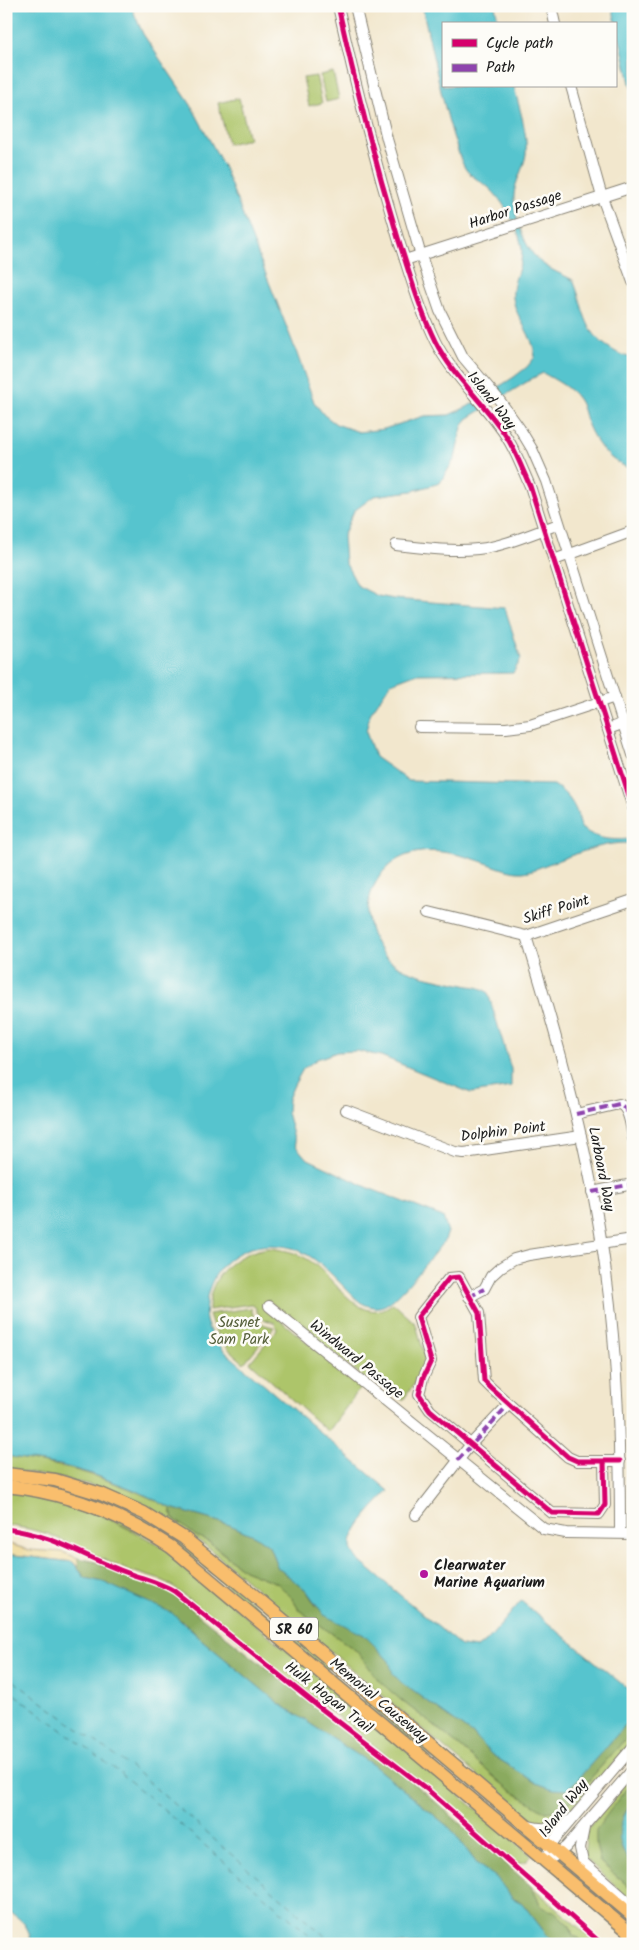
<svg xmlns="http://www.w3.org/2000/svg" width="639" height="1950" font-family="Kalam,sans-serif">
<rect width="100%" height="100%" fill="#fdfcf7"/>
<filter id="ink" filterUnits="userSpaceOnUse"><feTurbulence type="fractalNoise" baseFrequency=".02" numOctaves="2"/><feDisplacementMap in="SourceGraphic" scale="10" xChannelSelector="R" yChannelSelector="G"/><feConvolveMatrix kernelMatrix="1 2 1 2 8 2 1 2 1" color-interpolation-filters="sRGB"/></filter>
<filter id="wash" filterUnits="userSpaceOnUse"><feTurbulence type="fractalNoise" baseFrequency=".0096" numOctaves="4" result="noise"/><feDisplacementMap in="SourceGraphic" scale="20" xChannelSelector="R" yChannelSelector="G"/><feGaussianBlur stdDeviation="1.12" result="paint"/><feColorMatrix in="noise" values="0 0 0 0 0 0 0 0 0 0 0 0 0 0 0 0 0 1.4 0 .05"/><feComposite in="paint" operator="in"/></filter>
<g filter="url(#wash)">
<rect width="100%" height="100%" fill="#f2e7cd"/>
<g fill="#adc56a" stroke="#647043">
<path d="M333,72l6,27 -13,3 -6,-27z"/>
<path d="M316,76l6,27 -13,3 -6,-28z"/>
<path d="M239,98l10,41 -21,5 -10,-41z"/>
<path d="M270,1248c13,2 26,4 37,11 27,15 53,72 86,44l23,21 10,37 -7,16 -16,23 -33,-24 -3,4 -99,-80 -4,7 97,80 -33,45 -78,-70 27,-32 -2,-7 -15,-5 -5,-11 -4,-3 -42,6c-1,-36 29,-59 61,-62z"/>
<path d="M251,1308c3,13 11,17 23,19l-30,36c-17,-14 -29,-26 -35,-49z"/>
<path d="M6,1456c65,10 107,23 165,52l2,10 23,18 11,5 37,29 33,13 15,15 7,12 59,42 44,49 44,34 55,48 45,29 24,-10 63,-72v10l-38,45 -18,16 -17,20 -10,4 -18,-3 -326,-276c-33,-22 -66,-46 -105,-58 -28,-9 -65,-13 -95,-19z"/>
<path d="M19,1479l23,3 65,18 60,31 163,137 -5,1 -135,-114z"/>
<path d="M6,1490l81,18 75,38 370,310 -5,5 -13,3c-62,-58 -126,-108 -193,-160 -51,-38 -100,-79 -149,-118l-8,-5 -39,-12 -77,-35 -19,-5 -23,-4z"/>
<path d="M366,1697l84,69 -2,3 -25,-17 -60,-51z"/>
<path d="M633,1775v8l-14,15 -19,64 33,28v13l-49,-46 3,-28z"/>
<path d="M531,1886l67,58h-13l-6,-6 -6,-2 -3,-10 -29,-20z"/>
</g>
<g fill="#8aaa5e" stroke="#53633d">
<path d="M171,1508l59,17 25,11 14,10 9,22 28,22 10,16 48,29 11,11 14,15 14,23 72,52 16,18 45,29 30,7 11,-10 56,-64v14l-63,72 -11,8 -13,2 -28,-17 -17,-12 -55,-48 -44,-34 -23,-20 -21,-29 -59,-42 -7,-12 -15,-15 -33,-13 -36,-29 -12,-5 -23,-18z"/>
<path d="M78,1558l18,4 24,12 38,12 13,7 257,202 103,91 10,20 7,4 6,1 16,15 3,10 6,2 6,6h-31l-32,-41 -10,-5 -17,-21 -17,-12 -27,-36 -78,-64 -96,-63 -75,-62 -18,-18 -81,-40 -18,-4 -7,-10z"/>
<path d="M633,1783v18l-9,14 -2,35 11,16v24l-33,-28 -4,-18v-14l23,-32z"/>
</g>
<path fill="#eeda9e" stroke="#857b5d" d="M6,1543l23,7 33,2 16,6v10l-5,-6 -67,-8z"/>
<g fill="#57c4ce" stroke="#3a7075">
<path d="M6,6h125l12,28 48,71 32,60 73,186 18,51 10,13 12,9 23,8 25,-3 40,-13 25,-1 18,-8 47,-30 13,-10 8,-10c-1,-22 -19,-37 -22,-59 -2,-17 10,-32 9,-48 -2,-21 -19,-50 -34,-63 -6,-5 -16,-10 -21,-16 -7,-9 -10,-25 -14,-35 -13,-43 -21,-86 -31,-130h73l4,18h-56v62h71c5,22 14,46 12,68 -2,14 -11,27 -12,41 -1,20 12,58 29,69 9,7 21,11 30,16 12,28 9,51 38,69 8,5 13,8 22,8v112c-24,-6 -39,-27 -47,-49 -2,-6 -4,-16 -8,-21 -8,-12 -23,-19 -35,-26l-10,5 -66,41 -5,8 -7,31 -15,25 -28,8 -38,5 -20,15 -11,25 2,26 13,24 20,10 16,3 111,9 16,51 -8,14 -98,1 -24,9 -21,31 -4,18 9,25 34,24 145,4c16,10 24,24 27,43 19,13 30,12 52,11v5c-24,-5 -62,12 -85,20 -8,3 -15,7 -25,8 -13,1 -27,-6 -40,-10 -40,-14 -87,-21 -109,24 -10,20 -7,44 5,62 16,27 57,30 85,37 9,2 17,1 24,8l23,76v18l-40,6 -90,-37 -24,-5 -20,1 -20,7 -14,10 -9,16 -6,14 -1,13 9,34 10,12 65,31 72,28 5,15 -3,8c-11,13 -48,62 -62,66 -8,3 -16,0 -23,-4 -20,-17 -42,-47 -68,-54 -39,-10 -76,8 -85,49 -1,9 -3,19 0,27 3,9 10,18 16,26l166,141c-11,12 -39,38 -38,55 0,5 4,10 7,14l103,86 16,2 10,-7 34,-40 112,92v23l-3,4 -53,60 -11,10 -13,-1 -17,-6 -45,-29 -16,-18 -72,-52 -10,-10 -4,-13 -14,-15 -11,-11 -40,-20 -18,-25 -28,-22 -9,-22 -14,-10 -25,-11 -59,-17 -34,-17 -45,-17 -32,-9 -54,-9z"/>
<path d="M612,6h21v85l-2,-4z"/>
<path d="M6,1554l67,8 12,16 18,4 69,31 30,27 75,62 96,63 78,64 27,36 18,12 16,21 10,5 32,41h-522c-4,-19 -9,-24 -26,-34z"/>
<path d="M633,1801v65c-19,-25 -17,-40 0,-65z"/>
</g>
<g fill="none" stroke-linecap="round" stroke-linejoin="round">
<g stroke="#345f63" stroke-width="1" stroke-dasharray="6 5" stroke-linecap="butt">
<path d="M6,1674l13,11 118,87 197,172"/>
<path d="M6,1688l118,88 196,168"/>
</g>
</g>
</g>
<g filter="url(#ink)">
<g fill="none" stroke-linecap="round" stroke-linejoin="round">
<defs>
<g id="minor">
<path d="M338,6c17,78 37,156 60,232 11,34 21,70 37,103 16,32 43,56 64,85 14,18 22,40 31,60l103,322"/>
<path d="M355,6l32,133 34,117 19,55 23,46 37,44 20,28 12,20 14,32 87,274"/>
<path d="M551,6l4,18"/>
<path d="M571,86l31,111 31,85"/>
<path d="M405,260l228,-73"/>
<path d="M396,545c27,3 55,7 82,4 27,-3 55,-16 81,-25"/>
<path d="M554,560l79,-29"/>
<path d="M419,727l87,1 24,-3 85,-28"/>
<path d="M608,729l25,-9"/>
<path d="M429,912l97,24 107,-36"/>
<path d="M526,936c34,110 65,223 80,337 12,87 14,173 14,260"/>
<path d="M346,1110l109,42 9,1 117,-17"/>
<path d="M576,1114l43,-10c11,3 12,24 14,35"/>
<path d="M592,1192l41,-8"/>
<path d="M469,1297l15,-8 7,-13 10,-9 13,-8 15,-4 104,-16"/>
<path d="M269,1306l275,223 22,4 67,1"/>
<path d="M604,1462l1,43 -6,9 -47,-1 -122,-103 -11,-16 4,-16 8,-17 -13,-44 31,-39 10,-1 20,36 5,68 7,7 77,69 9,4h43"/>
<path d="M416,1515l55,-71 38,-40"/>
<path d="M529,1826c14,4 25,3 38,-5"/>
<path d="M584,1828l-4,20 3,14 50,44"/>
<path d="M553,1857l13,-10 67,-78"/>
<path d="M546,1861l4,-15 5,-7 78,-92"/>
</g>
<g id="major">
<path d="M6,1474l49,6 46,14 43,19 40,25 72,59 377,319"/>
<path d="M6,1486c60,6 115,28 165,61l462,388"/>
</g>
</defs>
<use href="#minor" stroke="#878274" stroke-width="12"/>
<use href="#major" stroke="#878274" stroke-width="15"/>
<use href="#minor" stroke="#fff" stroke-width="10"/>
<use href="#major" stroke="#f9be6d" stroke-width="12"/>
<g stroke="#8e44ad" stroke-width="4" stroke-dasharray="8 4" stroke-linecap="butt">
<path d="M576,1114l43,-10c11,3 12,24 14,35"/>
<path d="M592,1192l41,-8"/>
<path d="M469,1297l15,-8"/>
<path d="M458,1460l51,-56"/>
</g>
<defs>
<g id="cycleway">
<path d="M338,6c17,78 37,156 60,232 11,34 21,70 37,103 16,32 43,56 64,85 14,18 22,40 31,60l103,322"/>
<path d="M604,1462l1,43 -6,9 -47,-1 -122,-103 -11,-16 4,-16 8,-17 -13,-44 31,-39 10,-1 20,36 5,68 7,7 77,69 9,4h43"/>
<path d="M6,1529c50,6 77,28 122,44 16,6 31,9 46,18l140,112 114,87 174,154"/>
</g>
</defs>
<use href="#cycleway" stroke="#fdfcf7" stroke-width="8"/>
<use href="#cycleway" stroke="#d6006c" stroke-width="5"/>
</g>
</g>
<circle fill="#b5179e" stroke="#fdfcf7" stroke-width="2" cx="424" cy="1574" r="5"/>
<g text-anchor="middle" stroke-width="5" stroke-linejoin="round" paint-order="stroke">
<rect fill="#fdfcf7" stroke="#605f5e" stroke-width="1" x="270" y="1617.5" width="48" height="23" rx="4"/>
<g font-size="14" font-weight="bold" fill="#1c1c1c">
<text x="294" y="1634">SR 60</text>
</g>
<g font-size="15" fill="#1c1c1c" stroke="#fdfcf7">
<text transform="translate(515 209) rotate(-18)" y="5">Harbor Passage</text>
<text transform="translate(492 400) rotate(52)" y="5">Island Way</text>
<text transform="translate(556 909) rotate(-17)" y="5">Skiff Point</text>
<text transform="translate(503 1131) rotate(-7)" y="5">Dolphin Point</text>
<text transform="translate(602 1169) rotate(79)" y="5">Larboard Way</text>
<text transform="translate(357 1359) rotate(39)" y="5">Windward Passage</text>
<text transform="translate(329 1697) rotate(38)" y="5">Hulk Hogan Trail</text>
<text transform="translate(379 1700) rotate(40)" y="5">Memorial Causeway</text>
<text transform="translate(563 1808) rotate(-52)" y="5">Island Way</text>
</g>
<g font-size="15" fill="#56603b" stroke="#fdfcf7">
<text x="239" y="1327">Susnet<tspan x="239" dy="17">Sam Park</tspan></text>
</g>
<g font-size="15" font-weight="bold" fill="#1c1c1c" stroke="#fdfcf7" text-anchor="start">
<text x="434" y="1570">Clearwater<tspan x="434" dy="17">Marine Aquarium</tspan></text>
</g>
</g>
<rect width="639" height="1950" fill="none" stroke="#fdfcf7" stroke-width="25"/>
<rect x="442" y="22" width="175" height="65" fill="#fdfcf7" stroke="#a3a29f"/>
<rect x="452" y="39" width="25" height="8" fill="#d6006c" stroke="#a3a29f"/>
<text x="486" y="48" font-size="15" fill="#1c1c1c">Cycle path</text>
<rect x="452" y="64" width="25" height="8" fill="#8e44ad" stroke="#a3a29f"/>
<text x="486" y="72" font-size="15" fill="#1c1c1c">Path</text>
</svg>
